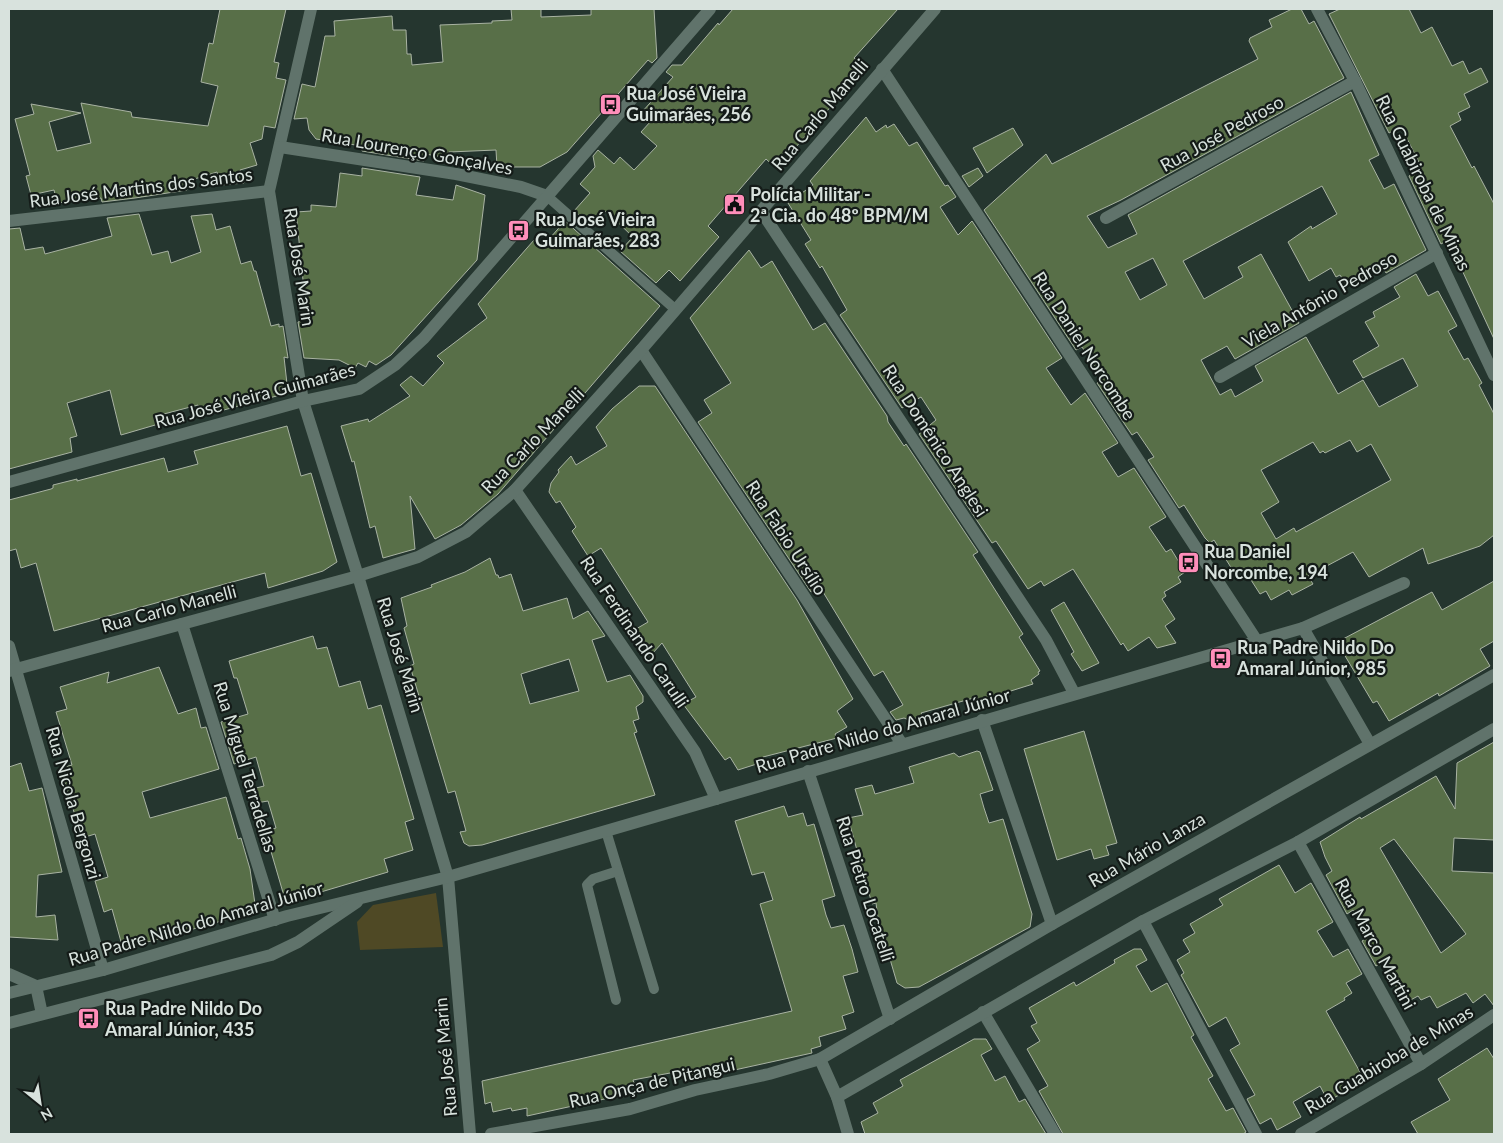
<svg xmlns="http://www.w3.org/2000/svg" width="1503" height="1143" font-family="Lato,sans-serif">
<rect width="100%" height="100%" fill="#25362f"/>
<path fill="#4f4925" d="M436,893l7,54 -83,3 -3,-28 16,-17z"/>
<g fill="#586f48" stroke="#a9b3a3" fill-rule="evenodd">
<path d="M220,9h66l-12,53 5,1 -3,15 10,2 -11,48 -11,-2 -2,13 -12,4 7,22 -17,5 4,13 -23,2 -4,-13 -32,10 2,8 -52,8 -33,4 -1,-4 -44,5 -3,-13 -23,5 -5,-19 4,-1 -15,-56 19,-5 -3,-10 50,9 -32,9 8,29 34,-8 -10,-40 50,9 1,5 76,9 10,-40 -17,-4 8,-39 4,1z"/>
<path d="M511,9h30v8l50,-2v-6h63l3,49 -5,5 -4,-3 -81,92 -27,15h-43l-1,-17 -47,2v6l-24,-4 -1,7 -62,-10v-5l-46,-7 -7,-9 -2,-12 -13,1 8,-35 13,3 10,-51h10l-1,-15 58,-5 1,14h13l1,24h4l1,11 31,-3 -3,-37 52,-2v-2l20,-1z"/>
<path d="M733,9h165l-44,49 11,9 -88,102 -11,-10 -58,67 11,11 -39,44 -11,-11 -13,13 -36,-32 13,-14 -27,-26 -14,15 -18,-15 16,-18 -10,-9 15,-17 -2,-11 5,-6 16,14 6,-7 14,13 23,-24 -16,-14 10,-11 -9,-9 31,-35 -7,-5 6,-7h10l36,-42 1,2z"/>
<path d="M1292,9h9l8,15 5,-3 30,57 -223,122 -34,16 21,32 29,-14 -9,-19 223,-123 28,63 -10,5 15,29 10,-5 32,66 -40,23 -4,-7 -35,20 -7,-11 -4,2 -5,-9 -22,13 -21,-39 23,-16 1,3 25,-15 -15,-28 -139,75 21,38 39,-22 -5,-10 23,-13 38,69 -64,36 -8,-13 -26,14 19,35 11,-6 4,8 28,-16 -8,-15 51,-29 32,57 25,-14 16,27 39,-21 -15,-28 -40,20 -10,-17 26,-15 -14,-24 10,-5 -2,-5 27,-15 -6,-10 22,-13 12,22 10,-5 19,35 -9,5 16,29 4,-2 14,25 -3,2 15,29v121l-14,11 -52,18 -5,-16 -54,29 -16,-25 -45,24 5,8 -21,11 -3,-5 -18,10 -5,-9 -6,3 -16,-25 -9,5 -21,-34 -4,3 -5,-5 -21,-33 -5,3 -31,-48 6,-3 -17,-25 -5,3 -35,-52 5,-5 -20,-31 -6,3 -92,-140 62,-56 6,10 206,-105 -9,-18 1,-3 22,-11 -3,-7zM1153,258l14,27 -27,15 -15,-28zM1350,440l7,12 14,-8 20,36 -95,52 -2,-4 -18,11 -15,-26 18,-11 -18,-32 52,-28 7,11 3,-2 2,2z"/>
<path d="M1340,9h69l12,24 11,-6 20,39 11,-5 6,13 12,-6 7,14 -24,12 6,13 -12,6 3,7 -11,6 22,42 2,-2 20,38v135l-46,-99 -7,4 -32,-68 13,-8 -21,-41 -12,6 -60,-119z"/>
<path d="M866,117l10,15 10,-7 1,3 7,-4 15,22 8,-4 28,44 3,-1 8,12 -16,10 18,28 14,-14 90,137 -16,10 25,37 14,-12 33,50 -16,9 16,25 16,-9 32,49 -17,10 17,25 5,-3 14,23 -7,5 3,5 -17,10 2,4 -4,3 13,20 -10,7 11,17 -19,5 -8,-11 -21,14 -5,-8 -2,2 -48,-76 -29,17 -3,-5 -13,8 -32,-48 -4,2 -73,-109 17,-14 -15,-23 -19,11 -62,-93 7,-5 -25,-44 -2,2 -15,-24 6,-4 -23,-37 25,-18 -3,-4z"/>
<path d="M1013,128l10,17 -36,28 -14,-25z"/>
<path d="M362,168l58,9 -4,18 37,5 3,-15 29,10 -8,65 -86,95 -15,10 -7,-4 -3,6 -8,-4 -3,5 -16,-8 -35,-2 -6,-36 9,-3 -11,-107 15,-1v-6l25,2 4,-34 22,3z"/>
<path d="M978,168l5,8 -14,11 -7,-11z"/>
<path d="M139,214l13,41 16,-4 3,12 30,-11 -10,-36 21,-2 4,16 14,-4 11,38 10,-3 3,10h2l15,55 8,-2v3l4,-1 5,32 -4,-1 4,36 -87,23 -3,-11 -38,10 2,8 -41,12 -11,-45 -43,13 10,33 -7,2 2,14 -63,17v-240l11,-1 5,22 18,-3 2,7 67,-18 -5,-18z"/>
<path d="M565,221l95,85 -162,188 -37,31 -26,14 -25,-43 5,53 -32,9 -8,-32 -5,2 -16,-67 -2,1 -11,-36 27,-7 1,3 41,-26 -10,-11 11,-9 12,10 21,-23 -7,-7 50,-38 -9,-14 56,-64 8,7z"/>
<path d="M749,250l12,18 11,-7 41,69 12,-7 62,93 1,6 16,24 2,-2 72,108 -5,3 50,79 -4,3 21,34 -2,1 1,2 -8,6 2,4 -54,17 -2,-4 -56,16 2,3 -14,4 -5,-2 -8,2 -6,-8 13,-7 -20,-34 -9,5 -54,-89 -9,5 -113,-170 14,-9 -8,-13 27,-17 -41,-65z"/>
<path d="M639,386h16l142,214 56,99 -16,12 10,16 -12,7 2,4 -74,19 3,4 -28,9 -8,-13 -5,3 -42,-56 13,-7 -34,-54 -10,11 -16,-25 12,-7 -47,-74 -13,8 -16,-25 4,-4 -16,-26 -4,2 -7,-11 2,-9 8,-11 -1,-2 13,-14 5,9 31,-19 -11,-19 16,-18z"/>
<path d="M287,426l14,50 10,-3 26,89 -14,9 -55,17 -3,-15 -211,58 -18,-68 -15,5 -5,-19 -7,2v-51l42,-11 2,-1v-3l24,-6v2l87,-23 4,14 30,-8 -4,-13z"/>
<path d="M490,558l6,17h2l1,3 12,-4 12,37 44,-13 6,21 15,-8 17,25 -13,4 15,42 23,-7 13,21v6l-7,5 3,12 -6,2 4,11 -3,1 21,62 -173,50 -13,1 -5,-3 -4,-11 6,-1 -11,-40 -7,2 -38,-127 4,-2 -10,-36 3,-2 -6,-28 31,-11 -1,-2 34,-13zM569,659l10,32 -49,13 -9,-30z"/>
<path d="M1494,581v60l-14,8 10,17 -51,30 -1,-3 -49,28 -12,-20 -4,2 -35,-59 5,-5 89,-47 10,18z"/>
<path d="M1064,602l35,61 -17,8 -11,-17 3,-2 -23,-42z"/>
<path d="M313,636l4,13 10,-2 12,40 21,-6 8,28 13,-4 33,114 -9,3 8,28 -29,9 4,13 -94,28 -10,-4 -19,-65 11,-3 -8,-27 -12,2 -4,-14 12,-3 -8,-29 -22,7 -13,-42 27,-8 -11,-36h-3l-5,-17z"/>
<path d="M159,667l19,47 18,-6 5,20 5,-1 13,42 -77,23 8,26 76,-21 12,42 3,-1 9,31 5,35 -4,7 -12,5 -116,33 -11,-40 -8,3 -9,-31 13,-4 -13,-43 -13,4 -17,-55 -4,-15 11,-3 -16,-53 11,-3 -7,-22 49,-15 -2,11z"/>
<path d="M1084,731l33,112 -11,3 3,9 -15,4 -3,-10 -34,11 -33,-111z"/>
<path d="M1494,742v98l-40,-2 -2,33 42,2v133l-9,-12 -12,9 -7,-10 -29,15 -7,-12 -9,4 -3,-4 -13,7 -22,-41 -7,4 -14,-25 6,-4 -15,-27 -6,4 -21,-39 6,-4 -7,-14 -5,-15 40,-25 1,2 75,-43 19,33 2,-46zM1394,839l72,95 -25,19 -61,-105z"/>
<path d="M977,751l3,1 13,38 -13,4 4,14 5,15 14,-4 29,95 -2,13 -111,60 -14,1 -8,-5 -19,-65 -2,-15 -4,1 -24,-86 15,-3 -8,-26 17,-4 3,9 39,-11 -5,-16 45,-14 5,4z"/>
<path d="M21,763l8,28 13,-3 20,84 -24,3 -2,42 19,-2 3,25 -49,-3v-170z"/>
<path d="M784,806l4,11 15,-4 4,13 7,-2 21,72 -13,4 4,15 5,13 13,-3 8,24 6,23 -15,4 11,36 -12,4 4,13 -27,8 2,9 -10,3 1,4 -123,27 -3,-10 -53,10 2,6 -6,2 3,5 -105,23v-8l-15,3 -1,-3 -18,4 -2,-10 -6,2 -3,-23 310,-70 -32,-107 13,-4 -9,-28 -12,3 -17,-54z"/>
<path d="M1279,865l16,28 16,-10 22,39 -16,9 16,26 15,-8 14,25 -16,9 6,10 -8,5 1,2 -19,11 39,70 -37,20 -8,-15 -27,16 8,15 -24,13 -6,-12 -11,6 -13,-25 8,-4 -25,-45 10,-6 -14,-27 -17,10 -28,-52 3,-2 -7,-13 13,-8 -7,-12 12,-7 -5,-9 33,-19 -4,-6z"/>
<path d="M1134,949h7l6,11 -11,6 15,26 16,-9 27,52 -3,2 22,39 -5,3 18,32 7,-3 13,24 -3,2h-180l-24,-43 9,-5 -21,-37 13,-8 -9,-15 6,-3 -8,-15 45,-26 2,4 39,-23 -1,-3z"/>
<path d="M974,1039h12l6,10 -11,6 14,26 10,-5 14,26 6,-3 21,35h-181l-4,-12 17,-9 -5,-10 30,-17 -3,-6z"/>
<path d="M1487,1048l7,11v75h-76l-7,-12 39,-22 -12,-21z"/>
</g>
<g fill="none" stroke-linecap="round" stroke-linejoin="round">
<g stroke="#60736b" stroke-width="10">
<path d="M547,196l129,114"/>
<path d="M606,831l48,158"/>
<path d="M616,1000l-29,-115 6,-6 25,-8"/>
</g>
<g stroke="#60736b" stroke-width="12">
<path d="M311,9l-42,182 34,210 55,175 90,301 22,257"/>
<path d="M882,69l375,572"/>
<path d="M280,147l176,27 65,13 26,9"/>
<path d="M761,211l285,429 28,53"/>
<path d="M1106,218l249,-137"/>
<path d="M9,221l260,-30"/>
<path d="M641,350l261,394"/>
<path d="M1220,377l217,-124"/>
<path d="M9,482l294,-81 56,-12 36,-24 29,-27 286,-329"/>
<path d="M515,490l180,262 21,47"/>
<path d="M182,624l93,296"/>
<path d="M1303,628l67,116"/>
<path d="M9,646l94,324"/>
<path d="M9,671l349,-95 60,-19 48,-25 49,-42 126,-140 294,-341"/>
<path d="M982,720l70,204"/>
<path d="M808,771l82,248"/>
<path d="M1298,842l123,222"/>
<path d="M1143,921l113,213"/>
<path d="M9,974l27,12 6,28"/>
<path d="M9,993l94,-23 184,-54 161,-39 855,-249 101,-45"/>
<path d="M983,1012l72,122"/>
<path d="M9,1023l262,-68 27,-13 59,-40"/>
<path d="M820,1059l17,38 11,37"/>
<path d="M837,1097l306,-176 155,-79 196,-113"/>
<path d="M491,1134l139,-25 65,-19 74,-16 51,-15 232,-135 442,-249"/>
</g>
<g stroke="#60736b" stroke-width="12">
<path d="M1317,9l38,72 139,294"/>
<path d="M1301,1134l120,-70 73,-49"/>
</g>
</g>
<defs>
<symbol id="bus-square" viewBox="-11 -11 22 22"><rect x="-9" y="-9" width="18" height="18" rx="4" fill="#ff8eba" stroke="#141b18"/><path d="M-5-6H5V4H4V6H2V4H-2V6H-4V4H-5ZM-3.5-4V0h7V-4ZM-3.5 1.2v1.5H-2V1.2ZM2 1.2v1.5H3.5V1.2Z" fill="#111"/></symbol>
<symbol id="civic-square" viewBox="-11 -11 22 22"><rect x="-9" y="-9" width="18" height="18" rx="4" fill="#ff8eba" stroke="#141b18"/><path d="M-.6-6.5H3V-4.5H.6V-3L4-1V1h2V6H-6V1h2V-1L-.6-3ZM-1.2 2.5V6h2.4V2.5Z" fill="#111"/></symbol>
</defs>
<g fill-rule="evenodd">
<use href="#bus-square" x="598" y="92" width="25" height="25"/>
<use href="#civic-square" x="722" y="192" width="25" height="25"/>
<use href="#bus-square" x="506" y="218" width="25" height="25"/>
<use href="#bus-square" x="1176" y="550" width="25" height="25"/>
<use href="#bus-square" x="1208" y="646" width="25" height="25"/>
<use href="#bus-square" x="76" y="1006" width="25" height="25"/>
</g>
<g text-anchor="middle" stroke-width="4.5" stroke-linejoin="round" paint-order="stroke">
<g font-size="18" font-weight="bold" fill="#d8e2dd" stroke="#141b18" text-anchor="start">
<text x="626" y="100">Rua José Vieira<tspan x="626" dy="21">Guimarães, 256</tspan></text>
<text x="750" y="201">Polícia Militar -<tspan x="750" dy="21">2ª Cia. do 48º BPM/M</tspan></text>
<text x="535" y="226">Rua José Vieira<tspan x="535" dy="21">Guimarães, 283</tspan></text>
<text x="1204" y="558">Rua Daniel<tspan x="1204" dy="21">Norcombe, 194</tspan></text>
<text x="1237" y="654">Rua Padre Nildo Do<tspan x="1237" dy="21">Amaral Júnior, 985</tspan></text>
<text x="105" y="1015">Rua Padre Nildo Do<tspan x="105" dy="21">Amaral Júnior, 435</tspan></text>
</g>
<g font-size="18" fill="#d8e2dd" stroke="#141b18">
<text transform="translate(820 115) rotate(-50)" y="6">Rua Carlo Manelli</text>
<text transform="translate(1222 134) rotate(-29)" y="6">Rua José Pedroso</text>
<text transform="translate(417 152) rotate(10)" y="6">Rua Lourenço Gonçalves</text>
<text transform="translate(1423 183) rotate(64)" y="6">Rua Guabiroba de Minas</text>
<text transform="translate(141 188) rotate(-7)" y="6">Rua José Martins dos Santos</text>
<text transform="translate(299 267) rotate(81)" y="6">Rua José Marin</text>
<text transform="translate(1320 300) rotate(-30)" y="6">Viela Antônio Pedroso</text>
<text transform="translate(1084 346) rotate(57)" y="6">Rua Daniel Norcombe</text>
<text transform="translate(255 396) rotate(-15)" y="6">Rua José Vieira Guimarães</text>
<text transform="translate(533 441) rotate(-46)" y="6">Rua Carlo Manelli</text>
<text transform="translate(935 441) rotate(57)" y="6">Rua Domênico Anglesi</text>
<text transform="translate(786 538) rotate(57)" y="6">Rua Fabio Ursílio</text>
<text transform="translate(169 609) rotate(-15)" y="6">Rua Carlo Manelli</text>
<text transform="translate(634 632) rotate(56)" y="6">Rua Ferdinando Carulli</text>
<text transform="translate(400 655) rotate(73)" y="6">Rua José Marin</text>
<text transform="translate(883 731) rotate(-16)" y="6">Rua Padre Nildo do Amaral Júnior</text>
<text transform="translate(245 767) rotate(73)" y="6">Rua Miguel Terradellas</text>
<text transform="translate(73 803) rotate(74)" y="6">Rua Nicola Bergonzi</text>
<text transform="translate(1147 850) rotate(-30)" y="6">Rua Mário Lanza</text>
<text transform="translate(865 889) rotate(72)" y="6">Rua Pietro Locatelli</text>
<text transform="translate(196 924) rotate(-16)" y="6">Rua Padre Nildo do Amaral Júnior</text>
<text transform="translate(1375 944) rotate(61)" y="6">Rua Marco Martini</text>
<text transform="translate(446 1057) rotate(-95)" y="6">Rua José Marin</text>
<text transform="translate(1389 1060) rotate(-31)" y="6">Rua Guabiroba de Minas</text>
<text transform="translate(652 1083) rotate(-13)" y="6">Rua Onça de Pitangui</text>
</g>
</g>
<rect width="1503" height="1143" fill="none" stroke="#d8e2dd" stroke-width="20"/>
<g transform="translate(40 1103) rotate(150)" stroke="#141b18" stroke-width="4" paint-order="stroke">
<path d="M0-4L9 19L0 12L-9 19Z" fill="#d8e2dd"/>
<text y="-8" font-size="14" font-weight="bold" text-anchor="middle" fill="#d8e2dd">N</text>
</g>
</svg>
